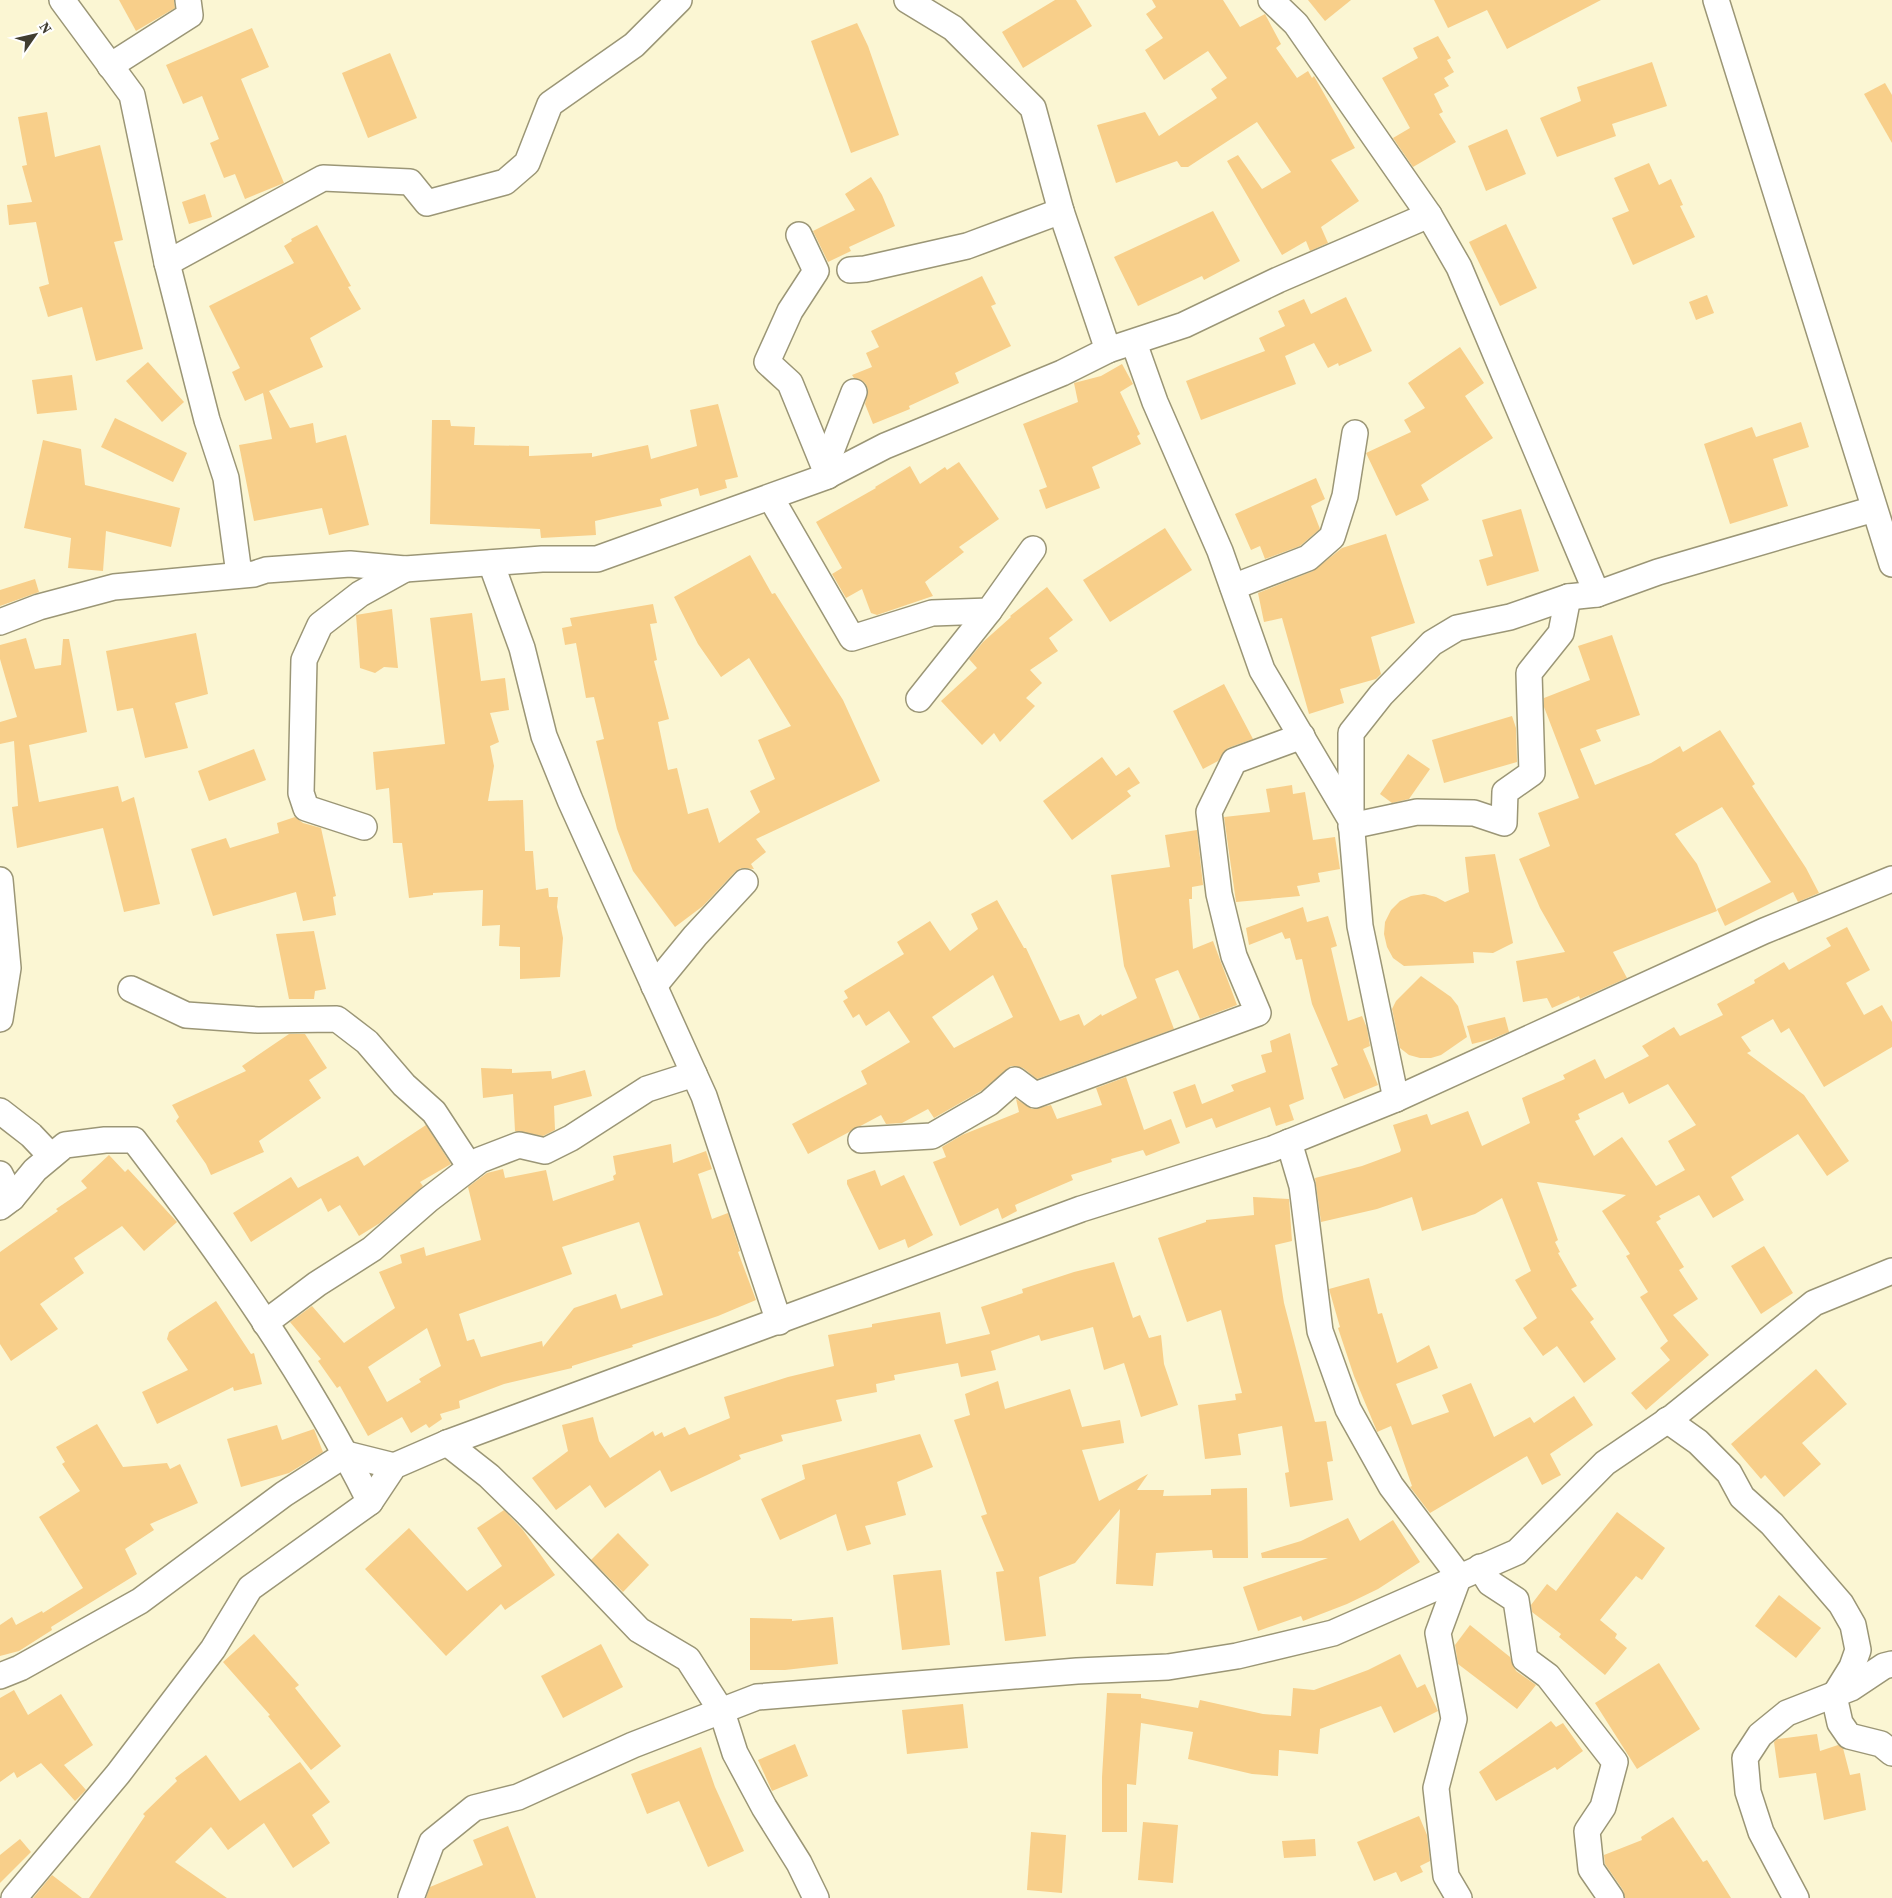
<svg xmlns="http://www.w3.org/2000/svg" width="1892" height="1898" font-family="'Source Serif 4',serif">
<rect width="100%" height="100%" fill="#fbf6d3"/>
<g fill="#f8cf8a" fill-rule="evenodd">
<path d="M119,0h55l1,8 -39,23z"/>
<path d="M1055,0h21l16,26 -69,42 -21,-36z"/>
<path d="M1152,0h71l17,27 25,-13 16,30 -5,4 21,30 11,-7 4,7 2,-2 41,72 -24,12 28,41 -38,26 7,16 -18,8 -4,-10 -24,14 -55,-94 11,-6 24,34 29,-17 -34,-50 -69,45h-7l-4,-6 -61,22 -19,-58 48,-13 14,24 58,-38 -6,-9 16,-11 -19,-27 -44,29 -19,-30 18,-12 -17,-24 10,-7z"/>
<path d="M1308,0h43l-26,21z"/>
<path d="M1434,0h167l-94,49 -20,-39 -39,18z"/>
<path d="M857,23l11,23 31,89 -48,18 -40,-112z"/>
<path d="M252,28l17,39 -28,12 43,104 -39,16 -10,-25 -11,4 -14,-35 9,-4 -17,-43 -19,8 -17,-39z"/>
<path d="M1438,36l13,22 -4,2 7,12 -10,6 5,8 -15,8 9,18 -4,2 17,28 -43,25 -20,-29 17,-10 -28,-50 36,-20 -5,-10z"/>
<path d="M390,53l27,65 -49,20 -26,-65z"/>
<path d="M1652,62l15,44 -55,18 4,12 -59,21 -17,-39 41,-17 -4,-14z"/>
<path d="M1885,83l7,12v48l-28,-49z"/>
<path d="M47,112l8,45 45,-12 23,95 -9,2 29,107 -47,12 -14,-54 -34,10 -9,-30 10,-3 -13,-62 -27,3 -2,-20 25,-3 -10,-36 5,-1 -9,-48z"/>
<path d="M1507,129l19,45 -40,17 -18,-45z"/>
<path d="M1649,163l10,22 12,-6 12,26 -3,1 15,31 -62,28 -21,-47 17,-7 -15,-33z"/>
<path d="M871,177l11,18 13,31 -46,21 2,4 -23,11 -15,-31 42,-21 -10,-16z"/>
<path d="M205,194l7,23 -23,7 -7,-22z"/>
<path d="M1213,211l27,50 -36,19 -2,-4 -64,30 -24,-49z"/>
<path d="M1506,224l31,64 -37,18 -31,-64z"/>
<path d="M317,225l34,61 -3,1 13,22 -51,29 13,29 -54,24 21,37 23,-5 3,20 30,-8 23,90 -40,10 -7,-27 -68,13 -15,-76 33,-6 -9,-46 -18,8 -13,-29 8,-4 -31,-62 85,-43 -10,-17 8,-5 -1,-2z"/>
<path d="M982,276l14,28 -5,2 20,40 -56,27 4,10 -50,23 1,3 -37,15 -8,-20 3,-15 -3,-6 -11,-5 -2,-3 20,-8 -6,-14 13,-6 -8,-16z"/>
<path d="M1707,295l7,18 -18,7 -7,-18z"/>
<path d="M1346,297l26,54 -33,15 -1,-3 -10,5 -14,-25 -29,13 11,28 -95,36 -15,-39 79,-30 -6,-13 26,-12 -7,-15 26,-12 7,15z"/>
<path d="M1460,347l24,36 -19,13 28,42 -72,47 8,15 -33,16 -30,-63 45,-21 -7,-12 21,-12 -17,-25z"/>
<path d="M148,362l36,40 -22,20 -36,-41z"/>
<path d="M1122,364l11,20 -13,8 20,42 -3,2 4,8 -49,23 8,21 -54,21 -7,-19 8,-3 -24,-63 55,-22 -4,-19 27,-7z"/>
<path d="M72,375l5,35 -40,4 -5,-34z"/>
<path d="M718,404l20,73 -13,3 2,8 -27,8 -2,-8 -38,11 2,7 -67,15 1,14 -55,3 -1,-9 -110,-5 2,-104h18l1,6 24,1 -1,18 55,1v10l63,-3v4l56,-12 3,14 46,-13 -7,-36z"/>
<path d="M115,418l72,35 -14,29 -72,-35z"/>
<path d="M1801,422l8,25 -36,12 15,47 -58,18 -26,-80 48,-17 4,10z"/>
<path d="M43,440l38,9 4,36 95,23 -9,39 -65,-16 -3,40 -35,-3 3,-30 -47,-10z"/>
<path d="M959,462l40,57 -40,28 5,5 -39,30 8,14 -56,19 -6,-2 -9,-24 -16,9 -14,-24 10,-6 -26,-46 60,-34 -1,-1 35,-21 10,18 25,-17 2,3z"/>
<path d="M1316,478l9,21 -14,7 9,23 -20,17 -35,13 -5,-13 -9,4 -16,-36z"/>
<path d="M1521,509l18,62 -52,15 -8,-26 14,-4 -11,-36z"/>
<path d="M1165,528l27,42 -82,52 -27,-42z"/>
<path d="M1386,534l29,89 -44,14 10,37 -5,5 -36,10 4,14 -35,11 -27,-96 -18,4 -6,-29 55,-22 29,-23z"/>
<path d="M750,555l22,39 3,-1 68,107 37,81 -124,58 10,13 -15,12 3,5 -13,-1 -6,4 -32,34 -28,21 -42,-56 -16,-42 -21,-88 8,-2 -10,-42 -8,1 -10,-55 -11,2 -3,-17 10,-2 -2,-8 83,-14 4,19 -7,1 7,36 -3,1 15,58 -11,3 10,48 9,-2 11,46 20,-6 11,35 41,-31 -10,-21 25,-12 -17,-39 33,-14 -42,-68 -28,19 -23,-33 -24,-47z"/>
<path d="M35,579l4,13 -39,14v-16z"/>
<path d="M1047,587l26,33 -24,18 9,13 -28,19 12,13 -16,15 9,8 -35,36 -6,-9 -12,12 -41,-44 36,-33 -8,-9 14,-17 28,-25 -1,-1z"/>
<path d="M392,609l6,59 -14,-1 -9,6 -15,-5 -4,-53z"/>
<path d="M472,613l9,68 24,-3 4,32 -19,3 9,29 -9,4 4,20 -6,35 35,-1 2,51h8l3,39 12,-2 1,9h9l-1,10 6,31 -3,39 -40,2v-32l-21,-1 1,-21 -18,1 1,-36 -50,3v2l-24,3 -7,-55h-9l-4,-55 -13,2 -3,-38 72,-8 -15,-126z"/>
<path d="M196,633l12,61 -33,9 13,45 -43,10 -12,-50 -16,3 -11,-60z"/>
<path d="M1612,635l28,80 -44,15 5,11 -21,8 15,36 56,-22 29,-17 3,6 37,-22 35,54 -3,2 54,82 13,25 -21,9 -5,-10 -68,34 -8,-17 54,-27 -49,-75 -47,27 22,30 20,47 -104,41 14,26 -47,21 -1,-3 -27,12 -5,-10 -24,4 -7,-41 49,-9 -25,-44 -21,-49 31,-13 -12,-33 41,-15 -35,-91v-9l46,-18 -12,-34z"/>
<path d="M26,638l9,31 26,-4 2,-26h6l18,93 -58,13 10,57 79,-16 4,16 12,-5 26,107 -36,8 -21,-84 -86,20 -5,-41 6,-1 -4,-65 -14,3v-22l17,-5 -17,-58v-14z"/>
<path d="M1224,684l29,55 -25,9 -10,13 -15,8 -30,-58z"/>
<path d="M1512,716l4,12 1,34 -73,21 -12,-43z"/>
<path d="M254,749l12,31 -57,21 -11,-30z"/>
<path d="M1408,754l22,15 -21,30 -17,4 -12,-9z"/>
<path d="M1102,757l14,19 13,-9 11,16 -13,8 4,5 -59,44 -29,-39z"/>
<path d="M1292,785l1,9 12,-2 8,48 22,-3 5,32 -22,4 2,9 -23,4 3,10 -64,6 -12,-85 46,-5 -4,-23z"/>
<path d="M295,817l8,6 18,5 15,68 -3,1 3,18 -33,6 -7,-29 -83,24 -22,-67 35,-11 4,10 49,-15 -2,-10z"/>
<path d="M1197,830l6,55 -11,2v12h-3l4,50 20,-8 24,64 -37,14 -22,-49 -23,9 19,50 -137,50 -14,-11 -12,-2 -30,25 -47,27 -6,-9 -26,14 -16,1 -5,-9 -73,39 -16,-30 75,-40 -6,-13 49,-29 -21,-31 -23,15 -7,-12 -6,4 -10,-17 5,-3 -4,-7 60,-37 -7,-12 33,-21 20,30 28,-22 -7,-15 26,-14 27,48h2l34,73 19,-7 5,12 17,-12 1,2 35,-18 -13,-32 -13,-91 59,-8 -5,-32zM993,975l20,42 -59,31 -22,-31z"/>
<path d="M1495,854l18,89 -20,10 -20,-1 1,11 -70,3 -11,-8 -6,-11 -3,-13 1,-12 6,-12 9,-9 11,-5 13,-2 12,3 9,5 24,-10 -4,-35z"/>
<path d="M1303,907l4,15 21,-6 9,30 -6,2 17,73 14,-5 5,12 3,18 -7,3 15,36 -34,14 -13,-31 7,-3 -26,-61 -10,-45 -6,1 -6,-22 -5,1 -3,-7 -33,13 -3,-17z"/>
<path d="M1847,927l23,43 -24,13 18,32 18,-10 10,17v25l-68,40 -35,-59 -8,5 -8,-14 -32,18 10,14 -4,2 57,42 45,66 -22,15 -29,-42 -67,43 13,23 -31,18 -14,-23 -40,21 2,3 -5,3 28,45 -5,3 19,29 -25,16 36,40 -63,55 -15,-17 39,-33 -10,-12 8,-7 -28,-44 8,-5 -22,-36 4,-2 -28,-43 24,-16 -89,-13 21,58 -3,2 5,10 -2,1 19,33 -6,3 23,30 -4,3 26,37 -32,24 -27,-37 -14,10 -20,-28 14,-10 -22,-38 16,-9 -29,-73 -27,16 -53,17 -10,-34 -35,12 -56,13 -6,-44 47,-12 38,-14 1,-2 -8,-25 34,-11 4,11 37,-14 14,35 48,-23 -8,-25 43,-19 -2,-4 32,-16 10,20 44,-23 -7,-10 32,-19 6,9 43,-21 -6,-11 38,-21 -1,-3 30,-18 5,8 42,-24 -5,-8zM1668,1084l28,41 -28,16 17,29 -29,16 -34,-49 -28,19 -19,-35 5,-2 -2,-5 45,-22 6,12z"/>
<path d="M314,931l12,58 -11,2 -1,8h-25l-13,-65z"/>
<path d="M1421,976l30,21 7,9 9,31 -26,18 -10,3h-11l-11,-3 -9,-7 -8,-39 4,-8z"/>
<path d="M1505,1017l4,15 -17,7 -20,5 -5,-18z"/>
<path d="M1290,1033l14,66 -15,6 5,15 -18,6 -6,-19 -54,21 -4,-10 -26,10 -13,-36 22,-8 7,20 32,-13 -3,-6 35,-13 -5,-17 11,-3 -2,-11z"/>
<path d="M289,1034h16l22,34 -18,12 12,18 -62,43 5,11 -53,23 -5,-11 -30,-43 3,-4 -7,-12 74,-34 -4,-5z"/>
<path d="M481,1068l31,1v4l39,-2 1,8 33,-9 7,26 -38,10 1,24 -12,6 -28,-5 -2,-37 -30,4z"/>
<path d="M1126,1077l18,53 27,-11 9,24 -34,13 -3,-6 -32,9 1,3 -41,13 2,5 -58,25 2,6 -15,8 -4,-11 -38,18 -27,-64 13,-5 -4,-10 20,-12 57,-23 -3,-13 16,10 19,-4 6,14 45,-14 -6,-17z"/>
<path d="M426,1125l25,39 -31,18 3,4 -43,37 -21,13 -19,-31 -12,7 -7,-14 -70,44 -18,-29 58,-36 7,11 60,-32 6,10z"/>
<path d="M671,1144l2,19 33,-12 6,18 -14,5 14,45 16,-6 12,38 -2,1 18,48 -38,16 -86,29 1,2 -61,19v2l-68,16 -45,17 1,7 -20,6 2,5 -13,9 -3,-4 -15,9 -9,-16 -34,19 -28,-50 -3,2 -19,-27 3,-2 -31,-37 22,-16 32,37 51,-35 -16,-36 23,-9 -2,-8 24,-8 2,9 55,-16 -13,-53 19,-14 16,-4 2,9 41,-8 7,31 61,-21 -1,-4 3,-2 -3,-18zM639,1222l24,73 -42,14 -5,-15 -42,14 -31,39 -1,-6 -61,16 -7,-18 -7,2 -8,-27 113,-40 -10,-27zM427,1328l14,38 -22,13 2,3 -34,20 -19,-35z"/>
<path d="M109,1155l16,17 3,-3 49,53 -33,29 -22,-25 -48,32 10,15 -44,31 18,25 -47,32 -11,-17v-92l58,-41 -2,-2 31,-21 -6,-7z"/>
<path d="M875,1170l6,16 23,-11 29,60 -25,13 -3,-9 -26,11 -32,-66v-4z"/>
<path d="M1253,1197l36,2 3,42 -17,4 9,58 31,119 11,-1 7,40 -6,1 6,38 -43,7 -5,-34 4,-1 -7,-46 -44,8 3,21 -36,4 -7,-54 38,-5 -1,-6 7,-1 -21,-83 -34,12 -29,-84 48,-16v-2l48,-5z"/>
<path d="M1764,1246l29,47 -32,21 -30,-48z"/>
<path d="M1114,1262l19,56 7,-3 9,23 12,-3 3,29 14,41 -37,12 -17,-54 -20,7 -11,-43 -52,14 -2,-6 -48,16 5,19 -35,7 -3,-14 -64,12 1,5 -19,4 1,8 -41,8 6,21 -61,14 2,6 -44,14 2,4 -70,33 -11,-22 -55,38 -15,-23 -34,25 -24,-32 36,-27 -6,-26 31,-8 6,24 11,17 43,-27 2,5 7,-4 2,5 21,-10 4,8 41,-17 -6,-21 64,-20 46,-11 -6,-31 44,-8v-3l68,-12 6,32 44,-10 -9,-27 42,-14 -1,-4 52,-17z"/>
<path d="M1369,1278l9,36 4,-1 15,50 32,-18 9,23 -42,16 16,41 37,-13 -7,-17 29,-12 23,54 36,-20 4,6 40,-27 19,29 -43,29 11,21 -19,10 -15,-29 -97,57 -20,-26 2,-1 -21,-60 -14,6 -1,-3 -22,-53 -16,-48 2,-1 -11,-38z"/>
<path d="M216,1301l35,53 3,-1 8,31 -28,7 -1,-4 -76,37 -15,-32 46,-22 -21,-31 2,-7z"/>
<path d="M1816,1369l31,35 -45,39 19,21 -37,33 -19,-22 -4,4 -30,-35z"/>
<path d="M998,1381l7,28 65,-20 12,38 38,-7 4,23 -42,7 17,51 49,-27 -11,16h27l-1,6 48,-1v-6l36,-1 1,70h-35l-1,-8 -56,3 -3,33 -37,-2 4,-75 -45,54 -36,14 7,59 -41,5 -9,-69 8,-1 -23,-55 6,-2 -33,-94 16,-5 -5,-21z"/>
<path d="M97,1424l26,43 44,-4 3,6 10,-5 18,39 -48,21 4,6 -29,19 12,25 -86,53 1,3 -33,21 -19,5v-31l12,-8 4,8 26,-14 1,2 40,-25 -44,-71 41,-26 -18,-27 3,-2 -9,-15z"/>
<path d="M277,1425l5,15 32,-11 9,23 -34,21 -48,14 -14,-48z"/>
<path d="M920,1434l13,33 -36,15 9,33 -41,11 6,18 -24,7 -11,-37 -56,26 -19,-41 44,-20 -3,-14z"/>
<path d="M504,1510l19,20 32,45 -50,35 -4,-6 -55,52 -81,-87 44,-41 58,63 35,-25 -25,-38z"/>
<path d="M1617,1512l48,36 -23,32 -6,-4 -36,44 17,14 -2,4 12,10 -22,27 -46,-38 2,-3 -29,-22 -1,-7 16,-21 9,7z"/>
<path d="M1348,1518l12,23 33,-21 27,42 -42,27 -31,15 -44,17 -2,-5 -43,15 -15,-44 85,-29h-66l-1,-5 40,-12z"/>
<path d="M618,1533l31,32 -26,27 -32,-32z"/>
<path d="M941,1570l9,75 -48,5 -9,-75z"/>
<path d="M1779,1595l42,33 -25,30 -41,-32z"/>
<path d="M833,1617l5,47 -53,6h-35v-52l42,1v2z"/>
<path d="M1470,1625l40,32 6,14 20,14 -19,24 -59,-45 -3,-19z"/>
<path d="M254,1634l45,51 -4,3 46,58 -30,24 -43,-54 2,-1 -47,-53z"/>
<path d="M601,1644l22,43 -60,31 -22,-42z"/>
<path d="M1400,1654l17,34 8,-4 13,27 -44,22 -13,-27 -61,23 -2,25 -39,-4 -1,26 -26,-2 -64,-15 5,-27 -52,-9 -5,62 -9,-1v48h-25v-55l5,-84 34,1v4l57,10 2,-8 63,14 28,2 2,-28 21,2 54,-20z"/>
<path d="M1659,1663l41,66 -63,40 -42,-66z"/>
<path d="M14,1690l14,25 33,-21 32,51 -29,20 22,25 -11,11 -34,-38 -24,15 -3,-6 -14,10v-84z"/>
<path d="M963,1704l5,44 -61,6 -5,-44z"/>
<path d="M1551,1721l5,6 7,-4 20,28 -26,19 -2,-3 -59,34 -17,-29z"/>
<path d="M1817,1734l3,17 18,-6 5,3 7,27 10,-2 6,37 -42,10 -8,-47 -37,5 -5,-36 3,-3z"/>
<path d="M795,1744l13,32 -36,15 -14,-31z"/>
<path d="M701,1747l14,40 29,64 -36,16 -29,-66 -32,13 -16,-40z"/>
<path d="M206,1755l34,46 60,-39 30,40 -18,13 18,28 -37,25 -29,-45 -36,27 -17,-23 -36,35 52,36h-138l56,-82 -2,-2 34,-33 -2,-3z"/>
<path d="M1419,1816l8,19 3,26 -10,5 3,6 -22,10 -5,-10 -22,9 -17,-39z"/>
<path d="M1673,1817l30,45 4,-2 24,38h-106l-2,-8 -18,-26 -1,-9 38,-15 -1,-3z"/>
<path d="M1143,1822l35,3 -5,58 -35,-3z"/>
<path d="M508,1826l28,72h-110l4,-11 53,-22 -10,-25z"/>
<path d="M1031,1832l35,3 -4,58 -35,-3z"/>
<path d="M20,1839l11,13 -31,31v-28z"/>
<path d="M1315,1839l1,17 -32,2 -2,-17z"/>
<path d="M52,1875l30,23h-49z"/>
</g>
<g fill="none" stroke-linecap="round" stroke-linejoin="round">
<defs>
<g id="minor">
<path d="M62,0l70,95 35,168 156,-85 87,4 17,21 78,-21 22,-19 23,-59 84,-59 45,-45"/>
<path d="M907,0l46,28 80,80 28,103 47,139"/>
<path d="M1716,0l176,564"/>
<path d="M110,66l80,-51 -2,-15"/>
<path d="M1429,215l30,52 138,327"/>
<path d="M799,235l17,36 -26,40 -23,51 23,21 38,93"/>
<path d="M167,263l40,157 19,58 13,96"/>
<path d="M850,270l15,-1 102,-23 94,-35"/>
<path d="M1134,343l21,59 65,149 42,119 89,150 9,106 36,173"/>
<path d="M825,467l29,-75"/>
<path d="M771,498l81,140 80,-25 57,-2 44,-62"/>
<path d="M491,563l31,85 22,88 26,64 134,296 75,226"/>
<path d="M1233,587l75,-29 24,-21 13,-41 10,-63"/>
<path d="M0,622l39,-15 75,-20 140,-13 12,-4 84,-6 55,5 137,-10h55l228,-82 60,-31 177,-73 46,-23 76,-25 94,-45 151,-65 -133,-191 -25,-24"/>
<path d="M919,699l70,-88"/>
<path d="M1351,820v-87l30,-38 51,-52 25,-15 53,-11 58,-20 29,-3 61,-22 216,-63"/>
<path d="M1351,826l66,-14 57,1 30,10 1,-31 27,-19 -3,-100 32,-40 7,-36"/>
<path d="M364,827l-58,-19 -5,-15 3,-133 16,-35 40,-31 45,-25"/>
<path d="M0,880l8,88 -8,51"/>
<path d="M654,986l41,-50 50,-54"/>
<path d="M131,989l55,26 72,5 79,-1 30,23 37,43 30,27 36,55"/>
<path d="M0,1111l31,24 20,21"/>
<path d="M861,1140l71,-4 57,-33 26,-23 20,15 223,-82 -24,-57 -15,-62 -10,-82 25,-51 68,-25"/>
<path d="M1289,1142l13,44 18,145 28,78 43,77 68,90 -21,57 16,86 -18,69 10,88 13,22"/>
<path d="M0,1174l12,24"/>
<path d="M0,1207l12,-9 23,-28 30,-25 40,-5h29c87,114 172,233 236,362"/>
<path d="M265,1323l52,-39 55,-35 56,-49 52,-40 39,-15 26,6 26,-13 76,-49 47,-15"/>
<path d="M1667,1420l31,22 31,31 13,24 30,27 69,80 12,21 5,25 -6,17 -18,29 6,27 9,13 32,8 11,9"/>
<path d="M447,1443l42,33 39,38 111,116 49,29 34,53 13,41 29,54 35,56 17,35"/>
<path d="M1480,1567l10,16 26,17 9,59 23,17 67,86 -12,45 -16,24 4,38 20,29"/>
<path d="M0,1676l20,-8 120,-67 144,-107 62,-40 48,12"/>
<path d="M14,1898l104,-124 95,-125 37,-61 120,-86 24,-36 53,-23 634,-234 191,-60 124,-50 368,-168 128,-52"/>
<path d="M411,1898l21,-56 42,-34 44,-11 115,-52 124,-48 320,-26 91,-4 69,-11 96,-23 184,-81 88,-89 69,-47 140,-113 78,-32"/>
<path d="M1796,1898l-35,-66 -13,-40 -3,-34 15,-23 27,-22 64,-25 33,-22 8,-2"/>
</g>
</defs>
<use href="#minor" stroke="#9b9676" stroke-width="28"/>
<use href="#minor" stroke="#fff" stroke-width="25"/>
</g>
<g transform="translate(35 35) rotate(56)" stroke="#ffffff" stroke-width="4" paint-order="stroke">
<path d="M0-4L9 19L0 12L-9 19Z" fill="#403d30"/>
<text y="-8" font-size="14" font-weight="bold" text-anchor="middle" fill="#403d30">N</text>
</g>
</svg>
